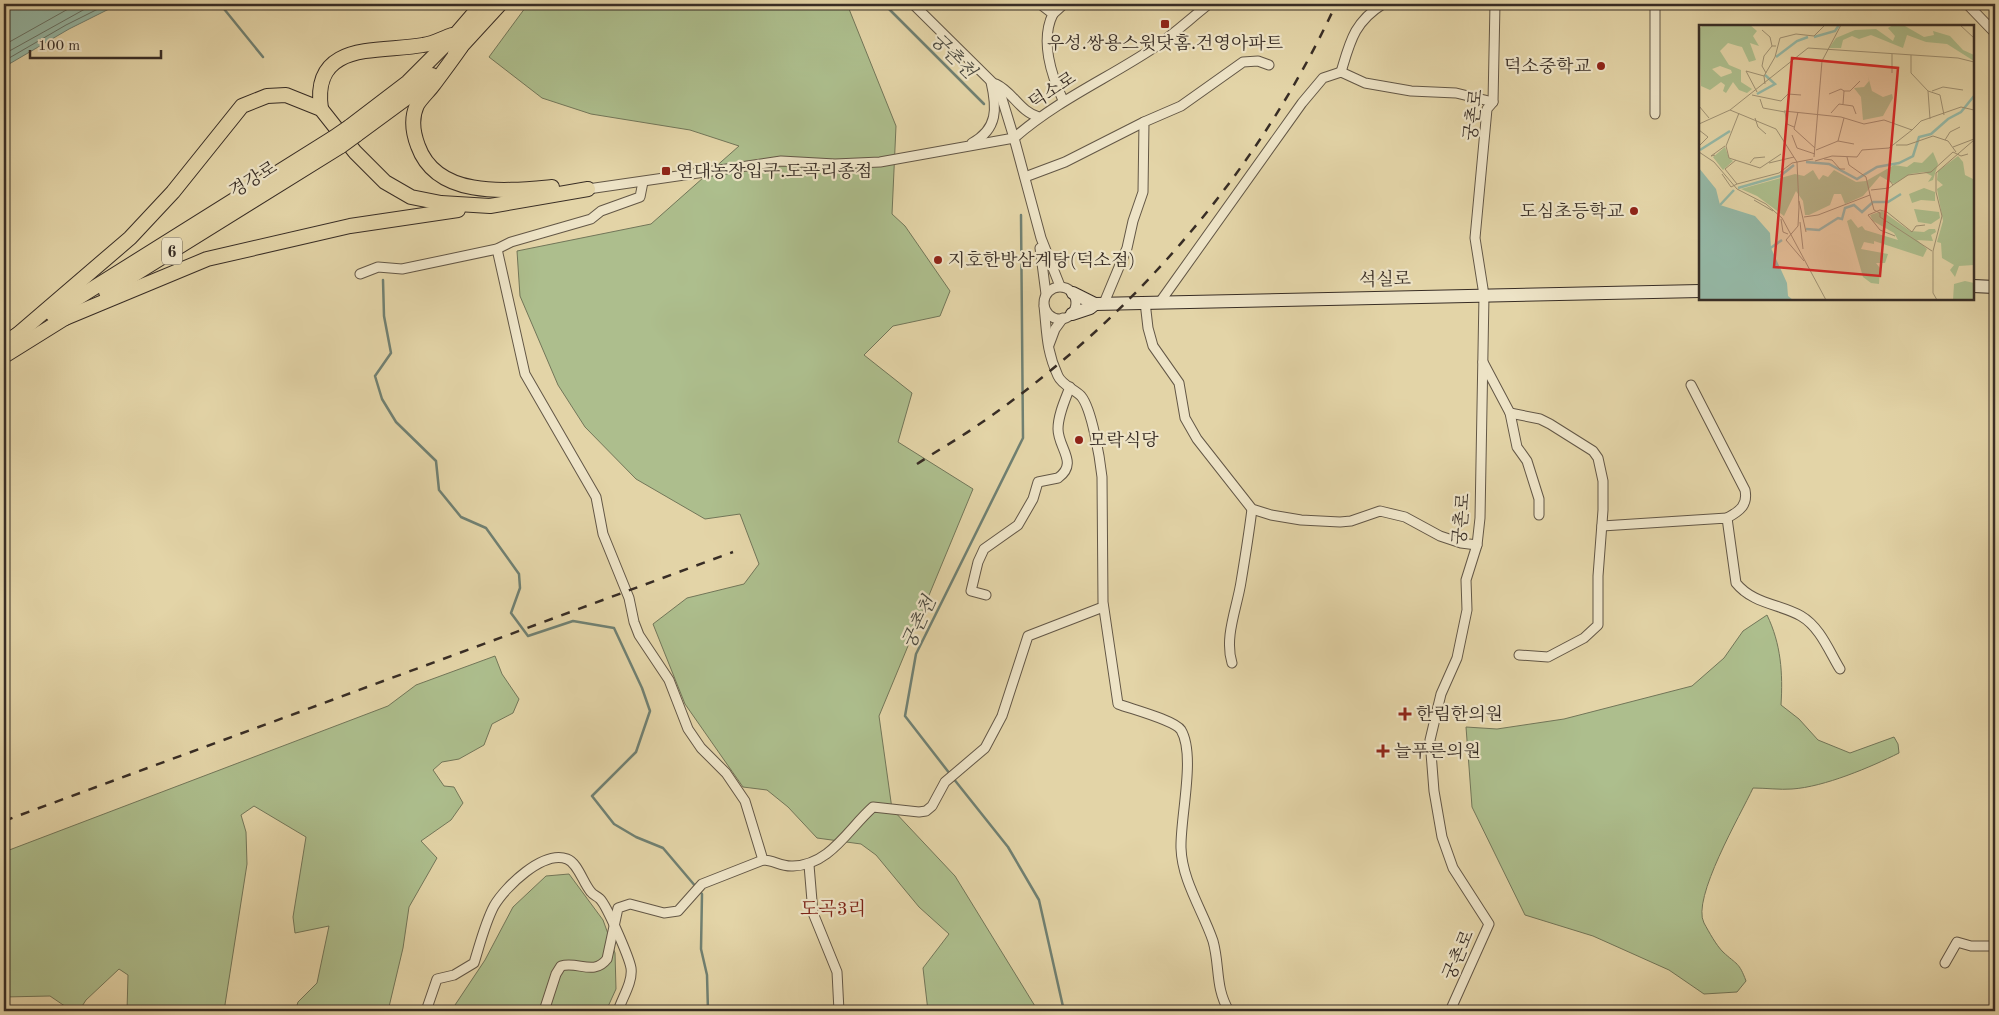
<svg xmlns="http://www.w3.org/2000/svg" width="1999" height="1015" font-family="'Old Standard TT','Noto Serif KR',serif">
<rect width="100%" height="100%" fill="#e3d4a7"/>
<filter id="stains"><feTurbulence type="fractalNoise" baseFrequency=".004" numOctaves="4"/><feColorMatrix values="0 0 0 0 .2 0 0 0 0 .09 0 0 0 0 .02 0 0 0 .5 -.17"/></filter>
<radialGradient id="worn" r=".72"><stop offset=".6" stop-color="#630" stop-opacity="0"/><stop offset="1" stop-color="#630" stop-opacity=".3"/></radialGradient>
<g fill="#adbe8d" stroke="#727659">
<path d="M528,4h319l49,122 -4,88 13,12 45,65 -10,25 -47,10 -29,29 48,38 -14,49 75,47 -94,227 13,93 63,67 83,135h-110l-5,-43 26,-34 -30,-27 -43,-52 -15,-11 -44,-6 -29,-31 -21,-17 -24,-3 -58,-83 -32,-80 34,-26 57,-14 15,-20 -19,-50 -35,5 -69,-40 -51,-52 -27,-42 -38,-89 -3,-45 134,-27 88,-78 -49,-16 -99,-16 -49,-16 -53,-41z"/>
<path d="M1767,615c14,29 16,58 14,90l18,14 19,21 32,13 44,-16 4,7 1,9c-28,14 -75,34 -107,36 -12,1 -26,-1 -39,-1 -12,26 -62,111 -49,135 5,9 12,22 19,29 14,13 16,10 23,29l-9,11 -33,2 -35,-24 -76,-34 -68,-21 -53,-108 -6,-80 31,2 67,-10 128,-33 32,-28 19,-27z"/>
<path d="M495,656l7,18 17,25 -6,14 -21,11 -8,21 -25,14 -17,3 -9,8 11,16 10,1 9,16 -12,17 -30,21 16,17 -28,49 -6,41 -15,63h-93l3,-9 19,-19 12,-57 -34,7 -2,-16 13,-80 -52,-31 -13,9 5,17 1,32 -23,147h-97l1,-36 -9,-6 -33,31 -7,11h-7l-22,-15 -46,1v-145l384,-146 28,-21z"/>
<path d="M569,874l34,46 12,33 1,36 -10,22h-155l34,-51 28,-53 33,-31z"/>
</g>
<path fill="#95b8a6" stroke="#708072" d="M4,4h115l-50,25 -65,38z"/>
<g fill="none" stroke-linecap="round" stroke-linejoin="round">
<g stroke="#667266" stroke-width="1">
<path d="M4,45l73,-41"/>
<path d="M4,54l90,-50"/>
<path d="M4,61l62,-36 42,-21"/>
</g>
<g stroke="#708072" stroke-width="2.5">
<path d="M220,4l43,53"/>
<path d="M884,4l100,100"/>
<path d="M383,280l1,36 7,37 -16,23 7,23 14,23 40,39 3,29 22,27 25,11 33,46 1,14 -9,25 17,23 45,-15 41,7 28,60 8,23 -14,41 -44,44 22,28 22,13 27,11 39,46 -1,55 6,26 1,36"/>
<path d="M950,774l-45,-58 11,-62 107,-216 -2,-223"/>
<path d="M953,778l55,69 31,53 25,111"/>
</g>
<defs>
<g id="street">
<path d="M913,4l86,85 15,49 27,100 19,48"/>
<path d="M1040,4l13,10c-13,26 -2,61 10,86"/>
<path d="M1655,4v110"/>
<path d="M1967,4l28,29"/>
<path d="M1053,14l11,-10"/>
<path d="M1341,72c9,-30 13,-50 42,-68"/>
<path d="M996,84c17,8 24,28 43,33"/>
<path d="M1014,138c45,-39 93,-59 141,-91 19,-13 36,-29 54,-43"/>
<path d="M972,143c26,-14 25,-35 19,-61"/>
<path d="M1025,177l40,-15 79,-40"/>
<path d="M588,189l193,-28 54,3 45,-2 134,-24"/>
<path d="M1040,248l6,46"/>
<path d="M497,249l28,125 71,123 7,37 26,64 5,24 5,13 30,45 19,49 13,19 25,25 19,28 18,59c11,0 18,7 30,6 37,-1 55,-37 80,-59l46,5 7,-1 6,-5 13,-24 40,-34 17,-32 26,-80 75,-29"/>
<path d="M360,274l18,-7 24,2 95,-20 14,-7 80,-23 10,-8 39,-14 3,-15"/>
<circle cx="1060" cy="303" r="16"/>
<path d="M1145,302l3,26 5,18 26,37 6,35 12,21 55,70 19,6 30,5 39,2 11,-1 29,-10 25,6 35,19 21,7 16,2"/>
<path d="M1160,302l142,-199 21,-25 18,-6 24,11 46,8 45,2 37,9"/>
<path d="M1104,303l23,-55 6,-27 10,-29 1,-70 37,-16 62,-44 15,-1 11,4"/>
<path d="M1044,306c3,27 2,44 14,70 4,9 16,13 23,20 11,13 19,63 21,81l1,125 15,102c13,5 56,16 63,26 15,25 -1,88 0,118 1,33 22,63 32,93 7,25 2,47 16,70"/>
<path d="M1049,345l6,-16 8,-11"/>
<path d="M1483,362l27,51 7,34 10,14 12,38v16"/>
<path d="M1691,385l54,105c3,15 -5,21 -18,28"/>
<path d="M1510,413l30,6 10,5 43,27 5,7 5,23v29l-5,66v49l-14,13 -36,19 -29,-2"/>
<path d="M1602,526l125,-8 9,65c17,21 44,21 65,33 19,11 28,35 39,53"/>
<path d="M986,595l-15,-4 7,-29 6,-13 34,-24 15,-26 5,-17 20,-4c21,-15 0,-30 0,-49 0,-14 7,-29 12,-42"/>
<path d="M1232,663c-8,-26 5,-55 9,-81 4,-24 8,-49 11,-73"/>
<path d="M809,865l4,48 24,59 2,39"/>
<path d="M1945,963l12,-21 14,4h24"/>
<path d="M426,1011l11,-32 17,-4 20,-12c6,-19 11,-40 20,-57 11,-19 49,-56 73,-47 11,4 16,24 24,33 2,3 6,4 9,7 7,7 29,58 31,69 2,14 -9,30 -13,43"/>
<path d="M544,1011l12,-37 5,-8c17,-5 33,10 46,-7l11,-51 12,-4 34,9 14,-2 24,-27 61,-24"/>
<path d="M1450,1011l39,-87 -36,-56 -11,-31 -8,-46 -4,-51 11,-46 16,-36 10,-48 -1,-30 11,-35 3,-27 4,-223 -9,-57 12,-129 6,-7 2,-98"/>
</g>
<g id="secondary">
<path d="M1973,286l22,1"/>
<path d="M1073,293l22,11 605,-13"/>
<path d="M1072,314l18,-6 5,-4"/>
</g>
<g id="primary">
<path d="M461,47c-9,13 -18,25 -27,37 -5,7 -13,14 -17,21 -6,13 -4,28 1,41 19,53 89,45 134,41"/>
<path d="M455,53l45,-49"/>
<path d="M321,109c-10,-69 58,-56 102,-64 10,-1 20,-7 29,-10"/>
<path d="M349,127l59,-45 49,-49 25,-29"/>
<path d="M356,135l64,-47 12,-13"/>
<path d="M106,292l235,-146"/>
<path d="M52,314l281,-176"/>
<path d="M65,318l142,-59 143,-33 108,-16"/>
<path d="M17,335l113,-97 43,-46 69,-86 25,-10 19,-1 35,14 34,43 30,30 26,15 30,6 49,3 98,-17"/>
<path d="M4,343l21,-13"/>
<path d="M4,356l69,-43"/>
</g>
</defs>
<use href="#street" stroke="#635746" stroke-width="11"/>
<use href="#secondary" stroke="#382d25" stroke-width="14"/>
<use href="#primary" stroke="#382d25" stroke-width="16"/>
<use href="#street" stroke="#ede3c6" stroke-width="9"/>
<use href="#secondary" stroke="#ede3c6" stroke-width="12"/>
<use href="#primary" stroke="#e3d4a7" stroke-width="14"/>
<g stroke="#382d25" stroke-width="2.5" stroke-dasharray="9 9" stroke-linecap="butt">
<path d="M917,464c21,-14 43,-26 64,-41 151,-104 278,-252 355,-419"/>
<path d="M4,821l729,-269"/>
</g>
<defs>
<g id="primary-bridge">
<path d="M333,138l16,-11"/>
<path d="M341,146l15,-11"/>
</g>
</defs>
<use href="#primary-bridge" stroke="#382d25" stroke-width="16" stroke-linecap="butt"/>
<use href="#primary-bridge" stroke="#e3d4a7" stroke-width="14"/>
</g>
<g fill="#8f2418" stroke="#ede3c6" stroke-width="2">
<rect x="1160" y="19" width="10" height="10" rx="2.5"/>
<circle cx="1601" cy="66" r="5"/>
<rect x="661" y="166" width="10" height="10" rx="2.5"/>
<circle cx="1634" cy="211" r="5"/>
<circle cx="938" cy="260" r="5"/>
<circle cx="1079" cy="440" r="5"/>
<path d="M1402.5 706.5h5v5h5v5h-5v5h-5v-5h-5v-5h5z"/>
<path d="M1380.5 743.5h5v5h5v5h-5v5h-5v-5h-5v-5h5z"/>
</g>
<g text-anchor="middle" stroke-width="4.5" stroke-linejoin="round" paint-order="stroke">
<rect fill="#ede3c6" stroke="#6e6455" stroke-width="1" x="162" y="237.5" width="20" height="27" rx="4"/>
<g font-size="16" font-weight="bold" fill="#382d25">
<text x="172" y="257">6</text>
</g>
<g font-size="18" fill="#382d25" stroke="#ede3c6" text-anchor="start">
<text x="1165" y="49" text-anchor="middle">우성.쌍용스윗닷홈.건영아파트</text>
<text x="1591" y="72" text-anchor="end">덕소중학교</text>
<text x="676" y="177">연대농장입구.도곡리종점</text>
<text x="1624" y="217" text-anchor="end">도심초등학교</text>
<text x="948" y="266">지호한방삼계탕(덕소점)</text>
<text x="1089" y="446">모락식당</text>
<text x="1416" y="720">한림한의원</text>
<text x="1394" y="757">늘푸른의원</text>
</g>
<g font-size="18" fill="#382d25" stroke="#ede3c6">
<text transform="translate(1052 90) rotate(-33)" y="6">덕소로</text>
<text transform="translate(1473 115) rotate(-83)" y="6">궁촌로</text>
<text transform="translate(253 179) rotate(-32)" y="6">경강로</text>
<text transform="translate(1385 279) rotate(-1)" y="6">석실로</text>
<text transform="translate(1461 519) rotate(-85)" y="6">궁촌로</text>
<text transform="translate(1458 955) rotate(-67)" y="6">궁촌로</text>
</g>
<g font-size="19" font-style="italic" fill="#4b493f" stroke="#ede3c6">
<text transform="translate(954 55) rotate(45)" y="7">궁촌천</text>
<text transform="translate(918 622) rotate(-65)" y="7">궁촌천</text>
</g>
<g font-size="19" fill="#7a1f14" stroke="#ede3c6">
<text x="833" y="915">도곡3리</text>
</g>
</g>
<g transform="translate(1699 25)">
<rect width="275" height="275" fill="#e3d4a7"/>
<path d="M51,0l7,6 -4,5 6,10 -9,-3 6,17 -7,2 -7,-15 -4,-1 -10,-3 -8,8 9,14 12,5v12l11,7 -5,4 -8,-3 -6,-8 -7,11 -3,-2 2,-6 -4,-3 -11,8 -9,-4 -2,-57 4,-4zM21,41l11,4 1,3 -11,4 -9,-8zM194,0l12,1 19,11 10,-2 -1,-4 17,5 13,14 11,5v6l-27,-17 -21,-2 -19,-7 -4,13 -32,-13 -12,4 -7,-3 -9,4 -2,8h-12l7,-10 19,-8 21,-1 17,12 2,-5 -7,-8zM169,51l4,15 11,6 9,-3 1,4 -10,18 -20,4 -2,-23 -7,-9 10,-1 5,-6zM26,122l4,11 4,3 -10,9 -10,-13zM234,127l5,12 -5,16 -5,2 4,-6 -8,-4 -14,2 -16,10 -14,-8 -17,20 -18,8 -4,-10h-7l-4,11 -21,10h-4l-2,-14 -7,-10 -12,25 -27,-20 -16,-7 54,-15 9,2 9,-6 6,10 4,-5 5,2 6,-7 22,12 10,-1 28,-16 13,2 7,-5 8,1zM259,131l5,6 2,13 8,4 1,-7v93l-15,1 -4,11 -5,-7 4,-5 -12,-7 -1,-15 -4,-1 6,-21 -6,-32 6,-4 -6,-5 1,-9zM225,163l11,4v9l-14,-1 -9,3 -3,-9zM215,184l25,3 1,6 -9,6 -13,-2zM183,186l28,20 14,1 5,-3h6l1,3 -5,3 2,6 -16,-1 10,9 -4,8 -49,-16v3l-10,-2 -3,7 27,5 -3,9h-9l4,5 -1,16 -8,-1 -8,-6 -16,-56 4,-2 7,9 4,-2 3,4 33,10 -4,-7 -21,-12 -3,-6zM266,256l9,2v17h-21l1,-16z" fill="#adbe8d" fill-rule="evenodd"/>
<path d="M0,143l17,21 4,16 35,11 15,17 1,15 16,35 1,13 5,4h-94z" fill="#95b8a6"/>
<path fill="none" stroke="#95b8a6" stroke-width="2.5" d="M115,12l21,-6 4,-6M77,32l21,-16 11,-4M58,69l18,-10 -10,-9M1,125l30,-19M107,137l23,2 28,15 20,-12 22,-4 14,-7 6,-19 12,-3 17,-15 13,-7 13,-16M39,163l42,-12 14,-11M21,180l14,-15M107,204l13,1 19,-12 4,1 3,-11 9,-3 8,7 11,-10h15l13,-8M70,224l13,-9"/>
<path fill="none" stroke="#9f9173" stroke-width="1" d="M261,0l14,13M63,5l8,7 2,9M193,29v19M212,30v18l17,18 2,28M67,48l-4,-7 2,-10 8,-10h4M66,59l-1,-8 11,-19 5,-19 16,-4 18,2 11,-11M229,66l12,4 4,20M233,66l11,-4 20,3M58,67l-11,-21 18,5M130,69l12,-5 3,2M53,70l29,6 7,-7 13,1M61,74l3,9 22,4 2,12 7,3M144,79l1,-13h6l10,-10M0,81l10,12M31,85l78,-62 150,10 16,4M85,86l57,6 23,7 20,-4 28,10 9,-9 40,-14 13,3M99,87l-4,17 21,19M40,88l-13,33 3,12 31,10 21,-14M132,88l8,-9 14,2 3,8M56,93l3,9 8,7M0,99l31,-14 46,19 21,33 2,45M0,105l9,7 -9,9M93,110l5,13 18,6M246,115l5,-8 10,-5M139,116l16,3M197,120h11l26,-9 15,5 8,11M254,122l21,-8M117,125l22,-9 6,-23M0,127l15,10 23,27 29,15 16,14 44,82M16,130l-4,1 14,-10M115,132l8,-96 19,-36M125,134l8,1 8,9h5M37,135l-11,9 12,15 42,-11 13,-10 21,-4M116,136l17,-5 25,1 5,-7 27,-2 23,-18M51,138l4,-5 11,-1M70,138l25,-6M23,149l9,13 6,-3M194,160l15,-10 23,-3 22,-20 8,4 7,-2M172,165l18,-2 4,-3 -3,-4M171,170l4,15 6,3v4l52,34M55,175l19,11M100,176l7,31M100,182l-1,19 -12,14 18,21M105,192l14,-2 52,-20 -4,-18 -17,-12 -2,-8M82,194l2,13 5,2M101,197l3,27M196,211l-15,-6 -12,-15 12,-5 7,2 25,20 4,-6 9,-1M238,275l-4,-7v-42l9,-35 -6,-24v-19l38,-33"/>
<path fill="#d62828" fill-opacity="0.15" stroke="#d62828" stroke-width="2.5" d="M93,33l106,10 -18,208 -106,-9z"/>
<rect width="275" height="275" fill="none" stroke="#382d25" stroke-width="2.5"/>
</g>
<rect width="1999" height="1015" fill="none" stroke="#e3d4a7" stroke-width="20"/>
<rect x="5" y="5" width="1989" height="1005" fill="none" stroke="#382d25" stroke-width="2.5"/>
<rect x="10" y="10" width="1979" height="995" fill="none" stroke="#382d25"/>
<path d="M30 50v8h131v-8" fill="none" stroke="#382d25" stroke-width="2.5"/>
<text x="38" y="50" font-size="15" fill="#382d25" stroke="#ede3c6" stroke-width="4" paint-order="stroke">100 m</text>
<rect width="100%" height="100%" filter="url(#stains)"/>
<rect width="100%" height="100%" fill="url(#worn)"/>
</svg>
